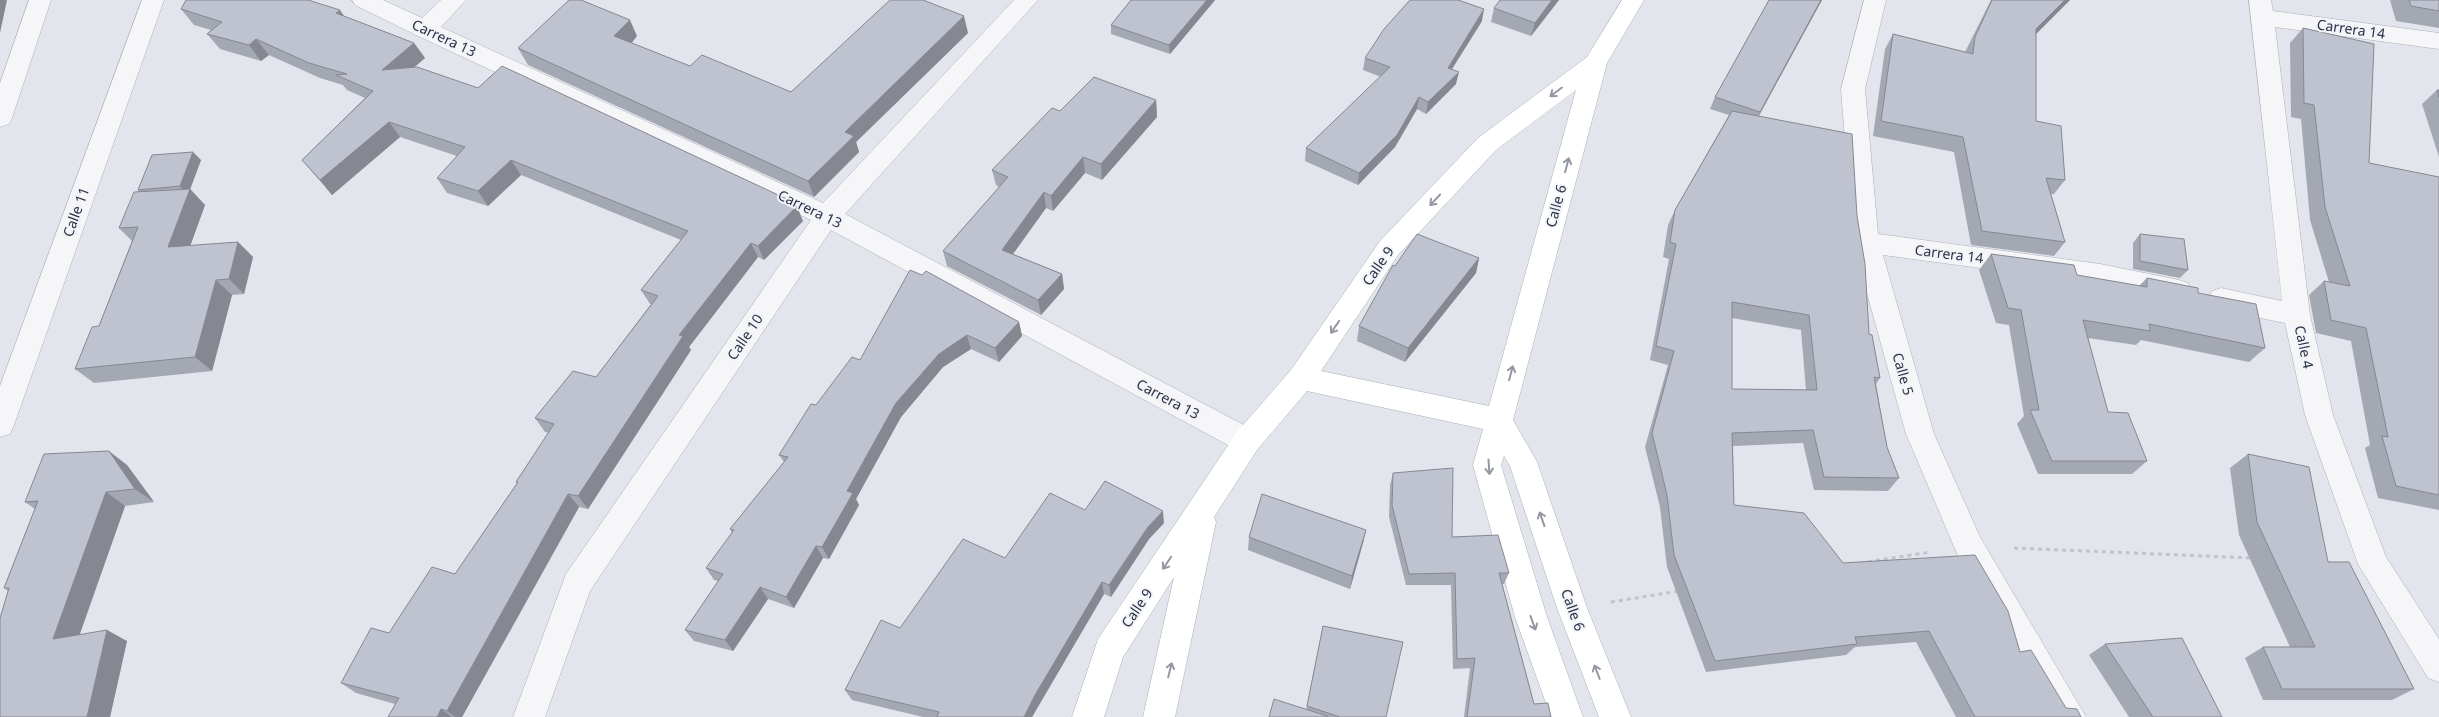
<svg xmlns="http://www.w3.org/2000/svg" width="2439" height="717" font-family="'Noto Sans',sans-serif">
<rect width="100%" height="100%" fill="#e2e5eb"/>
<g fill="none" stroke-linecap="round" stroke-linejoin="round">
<defs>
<g id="street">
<path d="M29,0h22l-39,118 -3,6 -9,3v-44z"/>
<path d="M142,0h22l-150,425 -4,9 -10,3v-51z"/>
<path d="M352,0h31l39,18 19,-18h25l-25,27 382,176 191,-203h24l-193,214 412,218 4,9 -4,9 -10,3 -10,-3 -406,-220 -241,361 -45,126h-32l53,-143 245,-354 -395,-185 -61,-30z"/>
<path d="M1864,0h22l-21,89 13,145 222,30 79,16 9,3 4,8 -4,8 -9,3 -79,-18 -217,-29 51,179 46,103 106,180h-34l-94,-161 -52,-122 -53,-191 -12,-154z"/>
<path d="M2249,0h22l2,11 166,22v16l-164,-22 35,288 23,100 53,142 53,82v43l-11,-4 -70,-114 -53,-149 -20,-92 -64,-13 -9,-3 -4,-8 4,-8 9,-3 61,13z"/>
</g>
<path id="secondary" d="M1622,0h22l-37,63 -94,357 24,42 50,146 44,109h-32l-42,-109 -47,-142 -6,-10 -3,9 46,152 36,100h-32l-36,-100 -42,-152 10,-36 -176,-38 -50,59 -43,67 2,5 -41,195h-32l31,-140 -51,80 -19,60h-32l26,-78 139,-207 54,-62 89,-129 98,-103 109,-81zM1576,90l-87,316 -168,-35 77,-116 98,-105z"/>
</defs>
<use href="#street" stroke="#aaafb9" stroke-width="1"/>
<use href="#secondary" stroke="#aaafb9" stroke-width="1"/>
<g stroke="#c1c3ca" stroke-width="3" stroke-dasharray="4 4" stroke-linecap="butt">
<path d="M2014,548l238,10"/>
<path d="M1860,563l71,-11"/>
<path d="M1611,602l68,-11"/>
</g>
<use href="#street" fill="#f6f6f9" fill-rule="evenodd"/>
<use href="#secondary" fill="#fff" fill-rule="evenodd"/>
</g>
<g fill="#a4a8b2" fill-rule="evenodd">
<path d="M1131,0h84l-45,54 -59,-20v-9z"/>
<path d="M1500,0h59l-28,36 -40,-14 3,-14z"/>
<path d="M1769,0h53l-63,116 98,100 12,118 11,44 -4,6 11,63 12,31 -11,13 -74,-1 -11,-47 -70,3 1,59 109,58 177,89 46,56 15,9h-125l-40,-75 -61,5 -9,8 -140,17 -39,-105 -7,-60 -15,-60 23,-82 -18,-5 19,-101 -6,-2 5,-32 7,-15 54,-95 -19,-6 5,-12zM1732,318l69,12 5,60 -74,-1z"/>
<path d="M1991,0h79l-34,34v87l29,59 -11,14h-3l14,48 -11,14 -83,-11 -17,-93 -81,-16 12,-87 8,-15 72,18z"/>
<path d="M2390,0h49v28l-43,-7z"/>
<path d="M181,9l162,7 71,27 11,15 -11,9 375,133 2,4 12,17 -39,39 -6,-3 -69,90 2,3 -103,159 -9,-2 -117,210h-74l7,-13 -39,-11 -15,-10 48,-50 66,-59 62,-91 -1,-1 33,-49 -4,-1 -10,-14 61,-41 55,-73h-1l-9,-14 40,-50 -160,-65 -33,31 -41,-13 -10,-15 20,-22 -57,-19 -68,58 -30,-35 63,-62 -18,-8 -4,-5 -23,-7 -51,-23 -8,6 -41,-12 -13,-15 4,-4 -17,-5z"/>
<path d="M1482,21l-30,48 4,15 -30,30 -9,-5 -22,38 -37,38 -53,-24 1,-13 75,-71 -18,-7 2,-12z"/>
<path d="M2303,28l66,135 70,14v333l-61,-12 -13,-50 5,-3 -19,-104 -35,-8 -7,-38 15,-14 5,1 -19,-62 -9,-101 -10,-2 -1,-74z"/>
<path d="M968,33l-112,109 3,10 -45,45 -286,-132 -10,-17 119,-12 -5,7 58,23 101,26z"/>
<path d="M2437,90h2v67l-17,-53z"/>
<path d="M1156,100l1,17 -55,63 -17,-7 -32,38 -7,-3 -33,46 49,20 2,15 -23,26 -94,-49 -4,-15 56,-64 -3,-2 -4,-15 68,-59z"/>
<path d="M201,160l-11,29 15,16 -15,41 48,-4 15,15 -9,37 -12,1 -20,76 -118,12 -19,-14 24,-43 33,-85 -13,-13 20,-37 -1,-1z"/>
<path d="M2140,234l48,36 -8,8 -47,-9v-26z"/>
<path d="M1991,254l86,21 62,11 8,-8 51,15 67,55 -16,14 -108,-22 -5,5 -48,-7 20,74 39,49 -15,13h-94l-21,-50 7,-8 -15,-91 -13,-2 -17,-53z"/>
<path d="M1479,258l-3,15 -71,89 -48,-21 2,-15 36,-60z"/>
<path d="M1019,322l3,14 -23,26 -28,-13 -28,18 -42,50 -45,82 3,6 -30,54 -6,-1 -29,50 -26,-9 -35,52 -39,-10 -9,-11 33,-49 -4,-1 -8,-12 26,-35 -2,-4 54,-67 -5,-7 37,-50 44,-45z"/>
<path d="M2248,454l80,108 86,127 -22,11h-129l-18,-42 18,-11h27l-51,-112 -9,-67z"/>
<path d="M127,465l27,37 -29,4 -45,128 47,7 -17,76 -102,-126 -4,-3 31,-79 -10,-7z"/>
<path d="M1393,473l59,64 57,36 -5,11h-2l32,120 17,13h-87l6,-49 -17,1 -2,-84h-45l-17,-68 1,-32z"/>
<path d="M1085,510l79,13 -15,16 -38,58 -7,-3 -65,111 -7,12h-109l-71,-17 -7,-10 55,-62 105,-70z"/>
<path d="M1366,530l-3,13 -13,46 -102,-39 1,-13z"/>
<path d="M1323,626l63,91h-117l37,-7z"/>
<path d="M2105,644l117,73h-93l-40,-62z"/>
</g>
<g fill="#868891">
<path d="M0,0h7l-7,33z"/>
<path d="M1207,0h8l-45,54 -1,-9z"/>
<path d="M1552,0h7l-28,36 4,-13z"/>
<path d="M1821,0h1l-68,124 6,-12z"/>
<path d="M2065,0h5l-44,44 10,-15z"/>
<path d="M1484,9l-2,12 -37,59 3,-12z"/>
<path d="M340,10l11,16 -15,-13z"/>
<path d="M964,16l4,17 -112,109 3,10 -45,45 -6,-16 37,-49z"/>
<path d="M630,20l7,16 -14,16 -9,-16z"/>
<path d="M256,39l13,16 -8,6 -12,-16z"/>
<path d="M414,43l11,15 -32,28 -11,-16z"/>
<path d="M1459,72l-3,12 -30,30 2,-12z"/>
<path d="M1419,97l-2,12 -22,38 -37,38 1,-12z"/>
<path d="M1156,100l1,17 -55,63 -1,-16z"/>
<path d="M389,122l11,15 -68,58 -12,-15z"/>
<path d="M193,152l8,8 -13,35 -8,-9z"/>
<path d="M1083,157l2,16 -32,38 -2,-15z"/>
<path d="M511,160l10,15 -33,31 -10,-15z"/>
<path d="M190,189l15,16 -21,58 -16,-16z"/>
<path d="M1044,192l2,16 -41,57 -3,-15z"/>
<path d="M789,200l4,10 4,-4 6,15 -39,39 -6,-14 28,-44z"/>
<path d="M238,242l15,15 -9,37 -15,-15z"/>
<path d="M751,243l7,14 -69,90 2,3 -103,159 -10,-13 101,-161z"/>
<path d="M1479,258l-3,15 -71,89 3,-14z"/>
<path d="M1062,274l2,15 -23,26 -3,-15z"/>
<path d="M216,280l16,15 -20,76 -17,-14z"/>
<path d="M1019,322l3,14 -23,26 -4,-14z"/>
<path d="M967,335l4,14 -28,18 -42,50 -45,82 3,6 -30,54 -7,-12 25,-56 49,-88 43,-49z"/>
<path d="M109,451l18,14 27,37 -19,-13z"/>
<path d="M106,492l19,14 -51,144 -21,-11z"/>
<path d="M568,494l11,13 -117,210h-7l-8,-6z"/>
<path d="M1163,511l1,12 -15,16 -38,58 -2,-12 39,-58z"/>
<path d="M1366,530l-3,13 -13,46 2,-13z"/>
<path d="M816,546l7,12 -29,50 -8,-11z"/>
<path d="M1102,582l2,12 -65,111 -7,12h-8l11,-22z"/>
<path d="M760,587l8,12 -35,52 -8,-11z"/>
<path d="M107,630l20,11 -17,76h-23z"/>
<path d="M441,709l11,8h-15z"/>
</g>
<g fill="#bfc3cf" stroke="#868891" fill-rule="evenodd">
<path d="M186,0h122l32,10 -4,3 78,30 -32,27 35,-3 61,21 24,-22 287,134 -3,2 11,4 -39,40 -7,-3 -72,92 4,1 -105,160 -10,-2 -121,217 -6,-2 -4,8h-49l11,-19 -58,-15 30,-55 18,5 43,-66 23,7 63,-92h-2l38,-58 -19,-6 38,-47 23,6 62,-81 -17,-6 47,-59 -177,-71 -33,31 -41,-13 28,-31 -76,-25 -69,58 -18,-20 71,-69 -37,-16 11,-1 -38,-11 -53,-24 -7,6 -42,-11 15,-12 -41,-13z"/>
<path d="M569,0h12l49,20 -16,16 76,30 12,-11 89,37 99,-92h33l41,16 -119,116 9,4 -46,45 -290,-133z"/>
<path d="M1131,0h76l-38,45 -58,-20z"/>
<path d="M1410,0h48l26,9 -36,59 11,4 -31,30 -9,-5 -22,38 -38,38 -53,-25 84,-81 -25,-9 19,-29z"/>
<path d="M1500,0h52l-17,23 -41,-15z"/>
<path d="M1769,0h52l-61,112 -45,-15z"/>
<path d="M1992,0h73l-29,29v92l25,5 4,54 -19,-2 19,64 -83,-11 -19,-94 -82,-16 12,-87 80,20 2,-17z"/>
<path d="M2409,0h30v11l-28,-5z"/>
<path d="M2303,28l71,16 -5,119 70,14v318l-43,-9 -14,-50 6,1 -22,-109 -35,-8 -7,-39 26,5 -25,-79 -11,-102 -10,-2z"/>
<path d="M1094,77l62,23 -55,64 -18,-7 -32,39 -7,-4 -42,58 60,24 -24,26 -95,-49 65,-74 -16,-7 60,-62 8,3z"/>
<path d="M2437,90h2v7z"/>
<path d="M1732,111l120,23 5,82 8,48 4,70 3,1 8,43 -6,-1 13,70 12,31 -75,-1 -11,-47 -81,3 2,72 70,8 39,50 132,-8 33,56 12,41 11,-2 35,58 11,1 4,8h-106l-46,-86 -74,6 2,7 -142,17 -41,-106 -7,-60 -15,-62 22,-82 -18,-5 20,-102 -6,-2 5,-32zM1732,302l77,13 8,75 -85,-1z"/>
<path d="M193,152l-13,34 -42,4 14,-35z"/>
<path d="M190,189l-22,58 70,-5 -9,37 -13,1 -21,77 -120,12 17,-42 7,-1 39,-99 -19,1 15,-36z"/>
<path d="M1417,234l62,24 -71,90 -49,-22 34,-61 2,1z"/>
<path d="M2140,234l44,5 4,31 -48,-9z"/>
<path d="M1991,254l83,11 3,10 70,12v-9l51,10v5l58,11 9,44 -116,-24 1,7 -67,-11 25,92 20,1 19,48h-95l-22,-51h9l-18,-100 -13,-2z"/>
<path d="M910,270l12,5 4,-4 93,51 -24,26 -28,-13 -28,19 -43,49 -49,88 6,2 -31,54 -6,-1 -30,51 -26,-10 -35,53 -40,-10 38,-56 -17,-6 28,-38 -4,-1 58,-72 -9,-2 32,-51 5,1 36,-48 8,3z"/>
<path d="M109,451l26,38 -29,3 -53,147 54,-9 -20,87h-87v-99l9,-30h-5l34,-87 -13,1 19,-48z"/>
<path d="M2248,454l61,13 19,95h21l65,127h-132l-19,-42h52l-58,-125z"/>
<path d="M1453,468l-1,69 46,-2 11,38h-10l35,131 14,-1 3,14h-84l8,-59 -18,1 -2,-86 -46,1 -17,-69 1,-32z"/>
<path d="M1105,481l58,30 -15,16 -39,58 -7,-3 -67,113 -11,22h-87l2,-5 -94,-22 36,-70 19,8 63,-89 42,19 45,-65 35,17z"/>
<path d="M1262,494l104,36 -14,46 -103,-39z"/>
<path d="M1323,626l80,16 -17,75h-46l-33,-11z"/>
<path d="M2182,638l40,79h-69l-48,-73z"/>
<path d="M1274,699l53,17v1h-58z"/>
</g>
<defs><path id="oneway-shaft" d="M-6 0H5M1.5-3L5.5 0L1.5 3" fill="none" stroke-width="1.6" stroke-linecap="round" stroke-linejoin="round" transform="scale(1.25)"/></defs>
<g stroke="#9498a2">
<use href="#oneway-shaft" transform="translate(1556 92) rotate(143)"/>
<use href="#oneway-shaft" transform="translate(1567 165) rotate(-75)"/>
<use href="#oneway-shaft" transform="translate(1435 200) rotate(133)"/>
<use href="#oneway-shaft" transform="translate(1335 327) rotate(124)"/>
<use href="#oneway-shaft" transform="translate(1511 373) rotate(-75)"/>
<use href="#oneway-shaft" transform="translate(1489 467) rotate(86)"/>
<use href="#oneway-shaft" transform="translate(1542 519) rotate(-109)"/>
<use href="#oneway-shaft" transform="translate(1167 563) rotate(124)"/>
<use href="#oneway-shaft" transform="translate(1533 623) rotate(70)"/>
<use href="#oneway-shaft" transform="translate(1170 670) rotate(-76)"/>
<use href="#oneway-shaft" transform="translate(1597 672) rotate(-111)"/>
</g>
<g text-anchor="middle" stroke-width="4" stroke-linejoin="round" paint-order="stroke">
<g font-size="14" fill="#293045" stroke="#f2f4f8">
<text transform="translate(2351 29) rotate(8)" y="5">Carrera 14</text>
<text transform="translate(444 38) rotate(25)" y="5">Carrera 13</text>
<text transform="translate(1556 206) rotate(-75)" y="5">Calle 6</text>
<text transform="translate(810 209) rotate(26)" y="5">Carrera 13</text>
<text transform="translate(76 212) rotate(-70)" y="5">Calle 11</text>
<text transform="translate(1949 254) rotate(7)" y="5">Carrera 14</text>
<text transform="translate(1378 266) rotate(-55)" y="5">Calle 9</text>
<text transform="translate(745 337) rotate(-56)" y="5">Calle 10</text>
<text transform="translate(2304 347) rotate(78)" y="5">Calle 4</text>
<text transform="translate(1903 374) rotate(74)" y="5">Calle 5</text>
<text transform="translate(1168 399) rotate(28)" y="5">Carrera 13</text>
<text transform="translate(1137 608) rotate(-56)" y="5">Calle 9</text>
<text transform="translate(1573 610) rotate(70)" y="5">Calle 6</text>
</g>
</g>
</svg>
